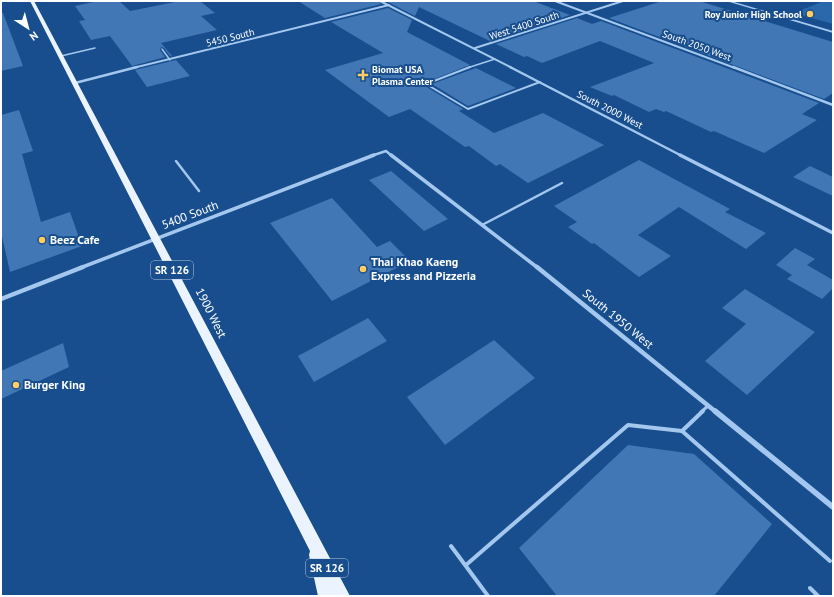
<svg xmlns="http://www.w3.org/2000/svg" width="834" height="597" font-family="'PT Sans',sans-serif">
<rect width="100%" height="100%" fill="#184e8d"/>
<path fill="#2b68ab" d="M824,1h9v23l-39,-11z"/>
<g fill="#4177b5">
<path d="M98,1h21l11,10 50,-10h20l15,12 -14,3 16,14 -56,13 11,13h-2l-6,-8 -3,-1 -1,3 5,7 -33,9 -22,-30 -19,4 -12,-19 6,-1 -10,-14z"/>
<path d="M298,1h80l3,3 -56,14z"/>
<path d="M386,1h147l37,14 -80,26 -71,-34 -4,9z"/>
<path d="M662,1h37l134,41v51l-9,6 -215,-81z"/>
<path d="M388,8l24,12 -5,12 63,33 -46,18 1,3 38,23 -4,2 35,22 49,-20 61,32 -76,38 -28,-19 -4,2 -27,-20 -4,1 -55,-38 -21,8 -64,-47 58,-17 -52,-31z"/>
<path d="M1,13h2l20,53 -22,5z"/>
<path d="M577,18l15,6 9,-3 218,82 -17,11 15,6 -53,33 -50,-22 -3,1 -45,-21 -2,1 -8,-3 -7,3 -35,-17 -2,1 -22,-9 64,-24 -54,-22 -58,22 -15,-7 -3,1 -28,-13z"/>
<path d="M176,60l14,16 -43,11 -12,-17z"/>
<path d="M476,68l40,20 -48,18 -36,-22z"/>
<path d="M19,110l14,41 -11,3 19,68 29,-10 12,34 -72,26 -9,-40v-117z"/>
<path d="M639,160l91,49 -5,3 41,21 -20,16 -67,-42 -41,28 33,21 -32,21 -45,-34 -2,1 -24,-17 9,-5 -23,-16z"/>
<path d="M810,166l23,11v19l-40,-19z"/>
<path d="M391,171l57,48 -24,12 -55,-51z"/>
<path d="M332,198l45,49 13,-6 20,20 -78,40 -62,-78z"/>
<path d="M795,248l20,11 -8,6 26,15v8l-11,11 -35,-20 5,-4 -16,-10z"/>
<path d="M745,289l70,43 -68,63 -42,-34 41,-37 -24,-16z"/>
<path d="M368,318l19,23 -73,41 -16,-26z"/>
<path d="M494,340l41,38 -90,67 -38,-48z"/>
<path d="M63,343l6,24 -68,32v-28z"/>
<path d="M628,445l66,9 78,70 -58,72h-157l-38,-48z"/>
</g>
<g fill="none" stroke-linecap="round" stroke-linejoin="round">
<g stroke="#a3c7ee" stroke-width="1.5">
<path d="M162,49l8,11"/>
<path d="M61,56l34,-8"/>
<path d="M467,68l28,-9"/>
</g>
<path stroke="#a3c7ee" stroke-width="2" d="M470,67l-44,17 42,25 72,-27"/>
<g stroke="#a3c7ee" stroke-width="2.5">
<path d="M176,161l23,30"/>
<path d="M482,225l80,-42"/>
</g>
<path stroke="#a3c7ee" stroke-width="3" d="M701,412l7,-6"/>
<g stroke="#a3c7ee" stroke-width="4">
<path d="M682,431l21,-20"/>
<path d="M451,546l37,50"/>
<path d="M466,565l162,-140 54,6 148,130"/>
<path d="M810,588l8,8"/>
</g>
<g stroke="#a3c7ee" stroke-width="2">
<path d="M380,1l132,67"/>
<path d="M555,1l180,67"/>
<path d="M475,48l148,-47"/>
<path d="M133,68l256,-63"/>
</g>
<g stroke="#a3c7ee" stroke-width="2.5">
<path d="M510,67l172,89"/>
<path d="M733,67l100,38"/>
<path d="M75,83l62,-16"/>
<path d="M371,156l15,-5 6,5"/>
</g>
<g stroke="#a3c7ee" stroke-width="3.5">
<path d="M391,155l147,113"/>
<path d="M680,155l153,78"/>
<path d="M80,268l294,-113"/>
</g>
<g stroke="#a3c7ee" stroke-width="4.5">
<path d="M537,267l179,145"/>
<path d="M1,299l82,-32"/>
</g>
<path stroke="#a3c7ee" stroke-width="5.5" d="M715,411l118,96"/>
<path fill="#a3c7ee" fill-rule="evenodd" d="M726,1h5l102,30v2z"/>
<path fill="#ebf3ff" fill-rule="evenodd" d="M30,1h4l316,595h-32l-9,-41 1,-4z"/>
</g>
<g fill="#ffcd61" stroke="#184e8d" stroke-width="1.5">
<circle cx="810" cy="14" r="4"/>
<path d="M361 69h4v4h4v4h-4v4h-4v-4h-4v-4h4z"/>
<circle cx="42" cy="240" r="4"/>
<circle cx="363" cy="269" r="4"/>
<circle cx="16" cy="385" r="4"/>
</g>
<g text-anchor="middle" stroke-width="4" stroke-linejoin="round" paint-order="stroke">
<g font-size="10" font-weight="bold" fill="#fff" stroke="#184e8d" text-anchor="end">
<text x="802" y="18">Roy Junior High School</text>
<text x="372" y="73" text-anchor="start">Biomat USA<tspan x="372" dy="12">Plasma Center</tspan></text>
</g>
<g font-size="10" fill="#fff" stroke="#184e8d">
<text transform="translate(524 25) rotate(-18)" y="4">West 5400 South</text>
<text transform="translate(230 37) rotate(-14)" y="4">5450 South</text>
<text transform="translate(697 45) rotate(20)" y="4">South 2050 West</text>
<text transform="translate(610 109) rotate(27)" y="4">South 2000 West</text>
</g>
<g fill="#184e8d" stroke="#bacadd" stroke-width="1">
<rect x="151" y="261" width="42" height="18" rx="3"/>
<rect x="306" y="559" width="42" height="18" rx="3"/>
</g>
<g font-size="11" font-weight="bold" fill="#fff">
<text x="172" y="274">SR 126</text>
<text x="327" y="572">SR 126</text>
</g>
<g font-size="12" fill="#fff" stroke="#184e8d">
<text transform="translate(190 215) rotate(-21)" y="4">5400 South</text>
<text transform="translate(211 313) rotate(63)" y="4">1900 West</text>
<text transform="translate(618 319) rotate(39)" y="4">South 1950 West</text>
</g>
<g font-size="12" font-weight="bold" fill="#fff" stroke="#184e8d" text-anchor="start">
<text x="50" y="244">Beez Cafe</text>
<text x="371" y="266">Thai Khao Kaeng<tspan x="371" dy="14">Express and Pizzeria</tspan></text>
<text x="24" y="389">Burger King</text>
</g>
</g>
<rect width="834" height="597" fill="none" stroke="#ffffff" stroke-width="4"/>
<g transform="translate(28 28) rotate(144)" stroke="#184e8d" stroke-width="3" paint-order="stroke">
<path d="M0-3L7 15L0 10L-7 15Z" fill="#ffffff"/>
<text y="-6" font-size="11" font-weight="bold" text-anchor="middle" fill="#ffffff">N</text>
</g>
</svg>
